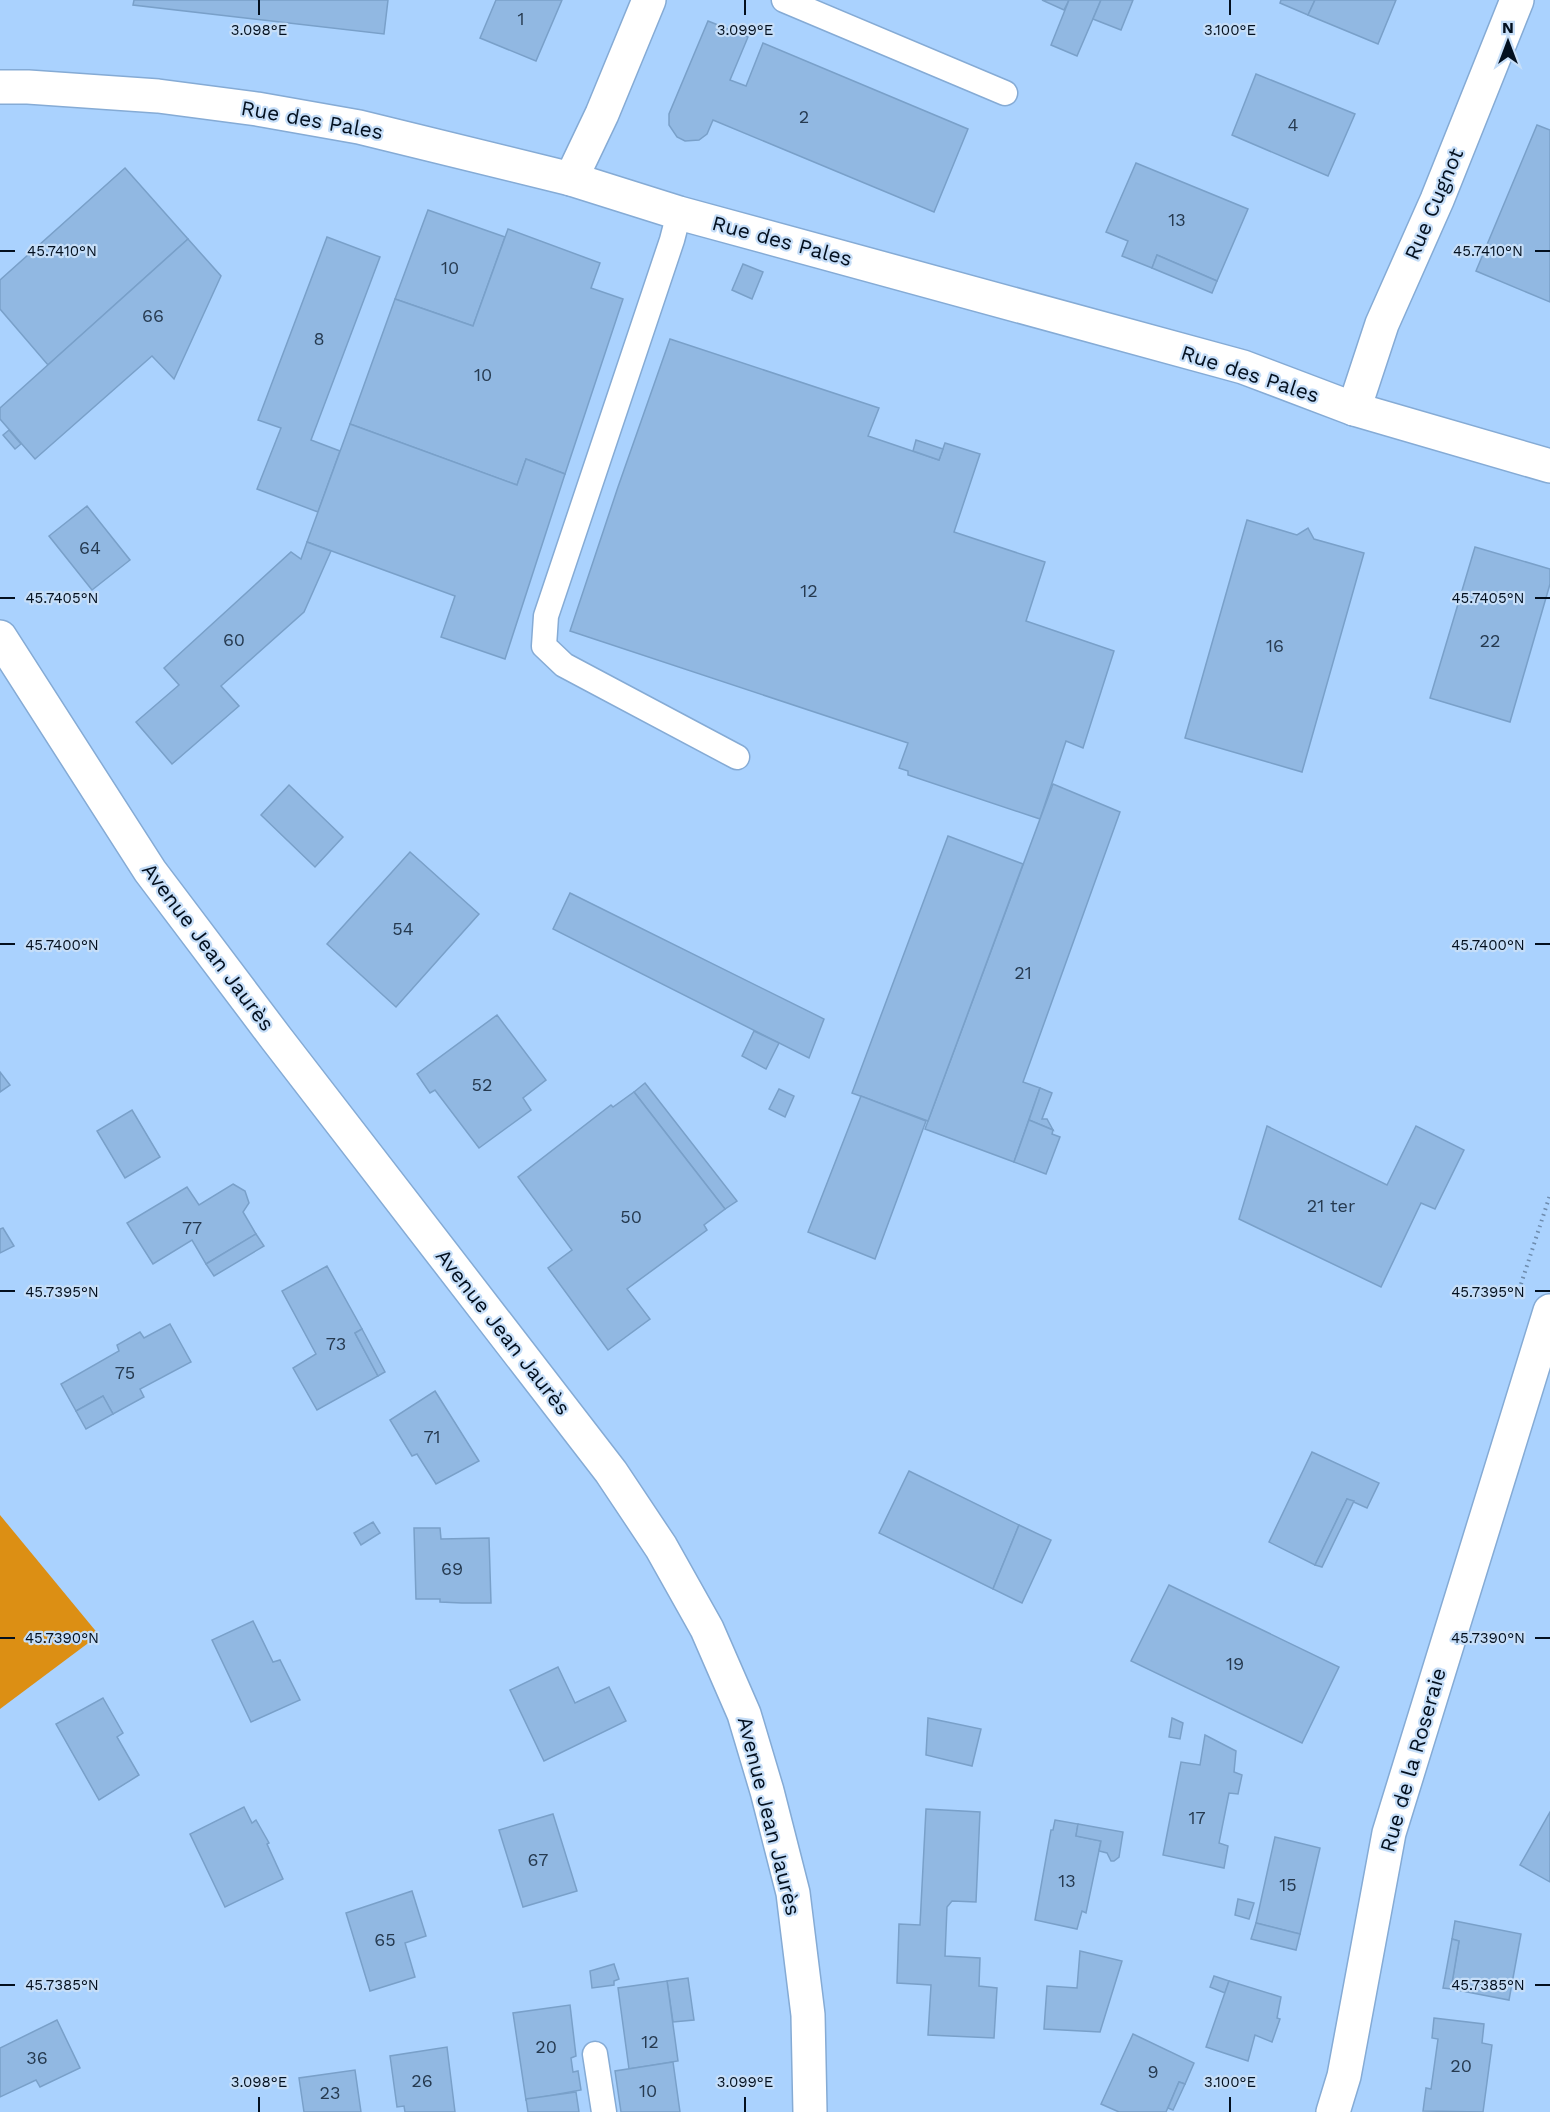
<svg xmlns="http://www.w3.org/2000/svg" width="1550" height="2112" font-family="'Work Sans',sans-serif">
<rect width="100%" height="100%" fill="#aad2fe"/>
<path fill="#dc8f14" d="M0,1515l99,120 -99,74z"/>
<g fill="#91b8e2" stroke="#79a0c9" stroke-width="1.5">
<path d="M134,0h254l-4,34 -251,-29z"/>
<path d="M496,0h66l-26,61 -56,-23z"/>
<path d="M1042,0h27l-5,10z"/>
<path d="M1069,0h32l-24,56 -26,-11z"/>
<path d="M1101,0h32l-12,30 -28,-11z"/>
<path d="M1281,0h34l-7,15 -28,-12z"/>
<path d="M1315,0h81l-18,44 -70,-29z"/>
<path d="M708,21l40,16 -18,43 16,6 17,-43 205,86 -34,83 -221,-92 -6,14 -8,6 -14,1 -8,-4 -8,-12v-11z"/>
<path d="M1256,74l99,40 -27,62 -96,-41z"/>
<path d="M1537,125l13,5v172l-74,-31z"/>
<path d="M1136,163l112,46 -31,72 -60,-26 -5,13 -30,-12 6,-15 -22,-9z"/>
<path d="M125,168l63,71 -140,126 -48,-56v-29z"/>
<path d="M428,210l77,27 -32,89 -78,-27z"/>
<path d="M508,229l92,34 -9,25 32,11 -58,175 -39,-15 -9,26 -167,-61 45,-125 78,27z"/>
<path d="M327,237l53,20 -69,183 29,11 -22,61 -61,-23 24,-61 -23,-8z"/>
<path d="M188,239l33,37 -47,103 -22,-23 -117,103 -35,-40v-11z"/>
<path d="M1157,255l60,26 -5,12 -60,-25z"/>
<path d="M743,264l20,8 -11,27 -20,-9z"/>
<path d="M670,339l209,69 -11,28 71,24 6,-17 35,11 -26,78 91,30 -19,59 88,30 -31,97 -17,-7 -26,78 -132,-44v-4l-9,-3 9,-25 -338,-112 48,-144z"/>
<path d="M350,424l167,61 9,-26 39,15 -60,185 -64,-22 14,-41 -148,-54z"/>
<path d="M9,430l12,14 -6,5 -12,-14z"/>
<path d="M916,440l27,9 -4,11 -26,-9z"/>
<path d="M87,506l43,54 -38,30 -43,-54z"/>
<path d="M1247,520l50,15 11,-7 6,11 50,14 -62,219 -117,-34z"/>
<path d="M307,542l24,9 -27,61 -83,74 18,20 -67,58 -36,-42 43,-37 -15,-17 127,-116 10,7z"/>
<path d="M1475,547l75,22v15l-40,138 -80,-24z"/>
<path d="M1053,784l67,28 -97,270 17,6 -26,74 -89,-33z"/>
<path d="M289,785l54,52 -28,30 -54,-52z"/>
<path d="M948,836l75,28 -95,257 -76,-28z"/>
<path d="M410,852l69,62 -83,93 -69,-63z"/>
<path d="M570,893l254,126 -15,39 -256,-129z"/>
<path d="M497,1015l49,65 -23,18 8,12 -52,38 -44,-58 -5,3 -13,-19z"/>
<path d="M754,1031l25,12 -13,26 -24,-13z"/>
<path d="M0,1072l10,13 -10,7z"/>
<path d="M645,1083l92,118 -12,8 -91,-117z"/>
<path d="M1040,1088l12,5 -10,26h5l6,11 -24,-10z"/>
<path d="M779,1089l15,7 -9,21 -16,-8z"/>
<path d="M634,1092l91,117 -21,16 3,5 -80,59 23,30 -42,31 -60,-82 24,-18 -54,-73 93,-72 2,2z"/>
<path d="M861,1096l65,25 -51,138 -67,-27z"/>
<path d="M132,1110l28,47 -35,21 -28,-47z"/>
<path d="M1029,1120l24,10 -1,4 8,3 -14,37 -32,-12z"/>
<path d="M1267,1126l120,59 29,-59 48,24 -29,59 -14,-6 -40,84 -142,-68z"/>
<path d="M233,1184l12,7 4,12 -6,9 13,22 -50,30 -14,-24 -39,24 -26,-41 60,-36 12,18z"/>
<path d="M3,1228l11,18 -14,7v-24z"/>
<path d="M256,1234l8,12 -50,30 -8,-12z"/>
<path d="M327,1266l35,63 -7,4 23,43 -61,34 -24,-42 23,-14 -34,-63z"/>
<path d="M170,1324l21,38 -51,27 4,8 -31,17 -10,-18 -27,15 -15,-27 58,-33 -2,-6 23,-13 4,6z"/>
<path d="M362,1329l23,43 -7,4 -23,-43z"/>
<path d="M435,1391l44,70 -43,23 -19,-30 -5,2 -22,-36z"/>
<path d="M103,1396l10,18 -27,15 -10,-18z"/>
<path d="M1312,1452l67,31 -12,25 -20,-9 -32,66 -46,-23z"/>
<path d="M909,1471l110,54 -26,64 -114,-56z"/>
<path d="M1347,1499l7,2 -32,66 -7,-2z"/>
<path d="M373,1522l7,11 -19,12 -7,-12z"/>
<path d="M1019,1525l32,15 -29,63 -29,-14z"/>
<path d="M414,1528h26l1,11 48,-1 2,65h-29l-22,-1v-3h-24z"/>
<path d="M1169,1585l170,82 -37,76 -171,-82z"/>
<path d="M253,1621l20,41 7,-2 20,40 -49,22 -39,-82z"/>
<path d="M558,1667l17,36 34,-16 17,34 -82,40 -34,-71z"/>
<path d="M103,1698l20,35 -6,4 22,38 -40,25 -43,-76z"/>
<path d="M928,1718l53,11 -9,37 -46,-11z"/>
<path d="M1172,1718l11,5 -3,16 -11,-2z"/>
<path d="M1205,1735l31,16 -2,21 8,3 -4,19 -9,-1 -10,50 9,3 -4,22 -61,-13 18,-93 19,3z"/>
<path d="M244,1807l8,16 4,-3 13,23 -2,1 16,35 -58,28 -35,-73z"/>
<path d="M926,1809l54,3 -4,90 -24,-1 -5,6 -2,49 35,2 -1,28 18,2 -3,50 -66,-3 3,-50 -34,-2 2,-59 21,1z"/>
<path d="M1550,1812v70l-30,-17z"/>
<path d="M553,1814l24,77 -54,16 -24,-77z"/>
<path d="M1055,1820l23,4 -2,12 25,5 -15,72 -4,-2 -5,18 -42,-9 16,-90h2z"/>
<path d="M1078,1824l45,8 -4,25 -5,4h-3l-4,-8 -8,-2 2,-10 -25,-5z"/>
<path d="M1275,1837l45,11 -20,86 -44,-11z"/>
<path d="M412,1891l14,45 -21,7 10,34 -45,14 -24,-78z"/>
<path d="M1238,1899l16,4 -5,16 -14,-4z"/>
<path d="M1455,1921l66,13 -12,66 -58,-11 8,-48 -7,-2z"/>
<path d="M1256,1923l44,11 -4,16 -45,-11z"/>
<path d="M1452,1939l7,2 -8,48 -8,-1z"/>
<path d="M1080,1951l42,10 -22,71 -56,-3 3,-43 30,2z"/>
<path d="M614,1964l5,15 -5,2v4l-22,3 -2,-17z"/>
<path d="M1214,1976l15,5 -4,12 -15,-6z"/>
<path d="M688,1978l6,42 -21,2 -6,-41z"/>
<path d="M667,1981l11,80 -49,8 -11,-81z"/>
<path d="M1229,1981l52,16 -4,21 3,1 -8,23 -17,-7 -7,26 -42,-14z"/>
<path d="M570,2005l6,51 -5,2 2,14 5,-1 3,19 -55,10 -13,-87z"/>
<path d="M1434,2018l50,6 -2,19 10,2 -9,67 -60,-1 3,-23 5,1 7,-50 -6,-1z"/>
<path d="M57,2020l23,48 -40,19 -4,-7 -36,17v-49z"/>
<path d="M1133,2034l61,29 -9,21 -6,-2 -13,30h-47l-18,-8z"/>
<path d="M447,2047l8,65h-50l-1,-6 -7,1 -7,-51z"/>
<path d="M673,2062l7,50h-59l-6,-41z"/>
<path d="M355,2070l6,42h-57l-5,-34z"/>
<path d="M1179,2082l6,2 -12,26 -5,-2z"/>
<path d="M576,2092l3,20h-51l-2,-13z"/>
</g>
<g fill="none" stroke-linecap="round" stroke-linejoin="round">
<defs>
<g id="service">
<path d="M784,0l221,93"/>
<path d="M679,213l-7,27 -126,376 -2,30 20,19 173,92"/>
<path d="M595,2054l9,58"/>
</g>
<g id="minor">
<path d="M0,87h28l130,9 99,13 102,18 212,52 108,34 564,154 111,42 196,57"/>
<path d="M571,179l31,-65 47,-114"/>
<path d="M1354,409l28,-85 55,-124 80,-200"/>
<path d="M1333,2112l11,-36 45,-243 161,-522"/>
</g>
<path id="secondary" d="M0,637l150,234 126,167 335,434 50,75 46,82 37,85 23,77 26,102 15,122 2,97"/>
</defs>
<use href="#service" stroke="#85abd5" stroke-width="27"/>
<use href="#minor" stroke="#85abd5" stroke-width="36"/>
<use href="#secondary" stroke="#85abd5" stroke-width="36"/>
<path stroke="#6e8cae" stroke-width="4" stroke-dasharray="1.5 4.5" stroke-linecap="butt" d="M1521,1284l29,-89"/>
<use href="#service" stroke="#fff" stroke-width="24"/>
<use href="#minor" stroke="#fff" stroke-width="33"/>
<use href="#secondary" stroke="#fff" stroke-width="33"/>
</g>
<path fill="none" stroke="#03101f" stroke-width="2" d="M259,0v15M745,0v15M1230,0v15M0,251h15M1535,251h15M0,598h15M1535,598h15M0,944h15M1535,944h15M0,1291h15M1535,1291h15M0,1638h15M1535,1638h15M0,1985h15M1535,1985h15M259,2097v15M745,2097v15M1230,2097v15"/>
<g text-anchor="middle" stroke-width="4.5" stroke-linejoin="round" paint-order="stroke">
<g font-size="18" fill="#263a50">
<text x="521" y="25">1</text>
<text x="804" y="123">2</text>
<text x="1293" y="131">4</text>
<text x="1177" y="226">13</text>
<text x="450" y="274">10</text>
<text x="153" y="322">66</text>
<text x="319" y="345">8</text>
<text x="483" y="381">10</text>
<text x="90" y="554">64</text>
<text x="809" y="597">12</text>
<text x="234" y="646">60</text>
<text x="1490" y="647">22</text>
<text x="1275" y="652">16</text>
<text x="403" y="935">54</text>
<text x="1023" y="979">21</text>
<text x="482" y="1091">52</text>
<text x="1331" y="1212">21 ter</text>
<text x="631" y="1223">50</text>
<text x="192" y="1234">77</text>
<text x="336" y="1350">73</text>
<text x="125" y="1379">75</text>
<text x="432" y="1443">71</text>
<text x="452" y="1575">69</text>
<text x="1235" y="1670">19</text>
<text x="1197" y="1824">17</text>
<text x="538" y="1866">67</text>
<text x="1067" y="1887">13</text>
<text x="1288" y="1891">15</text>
<text x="385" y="1946">65</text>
<text x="650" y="2048">12</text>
<text x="546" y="2053">20</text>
<text x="37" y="2064">36</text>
<text x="1461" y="2072">20</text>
<text x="1153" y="2078">9</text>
<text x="422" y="2087">26</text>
<text x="648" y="2097">10</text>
<text x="330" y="2099">23</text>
</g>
<g font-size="21" fill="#03101f" stroke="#c6def8">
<text transform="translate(312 120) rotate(10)" y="7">Rue des Pales</text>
<text transform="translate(1434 204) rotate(-67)" y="7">Rue Cugnot</text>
<text transform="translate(782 241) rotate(15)" y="7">Rue des Pales</text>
<text transform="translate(1250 374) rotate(18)" y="7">Rue des Pales</text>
<text transform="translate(208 947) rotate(53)" y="7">Avenue Jean Jaurès</text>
<text transform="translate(503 1332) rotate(52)" y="7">Avenue Jean Jaurès</text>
<text transform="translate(1413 1760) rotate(-74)" y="7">Rue de la Roseraie</text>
<text transform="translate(769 1816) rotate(76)" y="7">Avenue Jean Jaurès</text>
</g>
</g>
<g font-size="15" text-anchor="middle" fill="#03101f" stroke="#c6def8" stroke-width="4.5" stroke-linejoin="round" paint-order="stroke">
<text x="259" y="35">3.098°E</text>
<text x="745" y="35">3.099°E</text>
<text x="1230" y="35">3.100°E</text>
<text x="62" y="256">45.7410°N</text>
<text x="1488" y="256">45.7410°N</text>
<text x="62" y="603">45.7405°N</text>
<text x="1488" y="603">45.7405°N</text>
<text x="62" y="950">45.7400°N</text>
<text x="1488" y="950">45.7400°N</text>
<text x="62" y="1297">45.7395°N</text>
<text x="1488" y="1297">45.7395°N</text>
<text x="62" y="1643">45.7390°N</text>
<text x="1488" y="1643">45.7390°N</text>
<text x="62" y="1990">45.7385°N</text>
<text x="1488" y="1990">45.7385°N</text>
<text x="259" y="2087">3.098°E</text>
<text x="745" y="2087">3.099°E</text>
<text x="1230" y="2087">3.100°E</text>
</g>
<g transform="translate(1508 42)" stroke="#c6def8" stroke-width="4.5" paint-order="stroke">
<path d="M0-4.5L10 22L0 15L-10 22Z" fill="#03101f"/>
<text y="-9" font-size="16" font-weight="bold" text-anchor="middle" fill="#03101f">N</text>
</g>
</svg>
